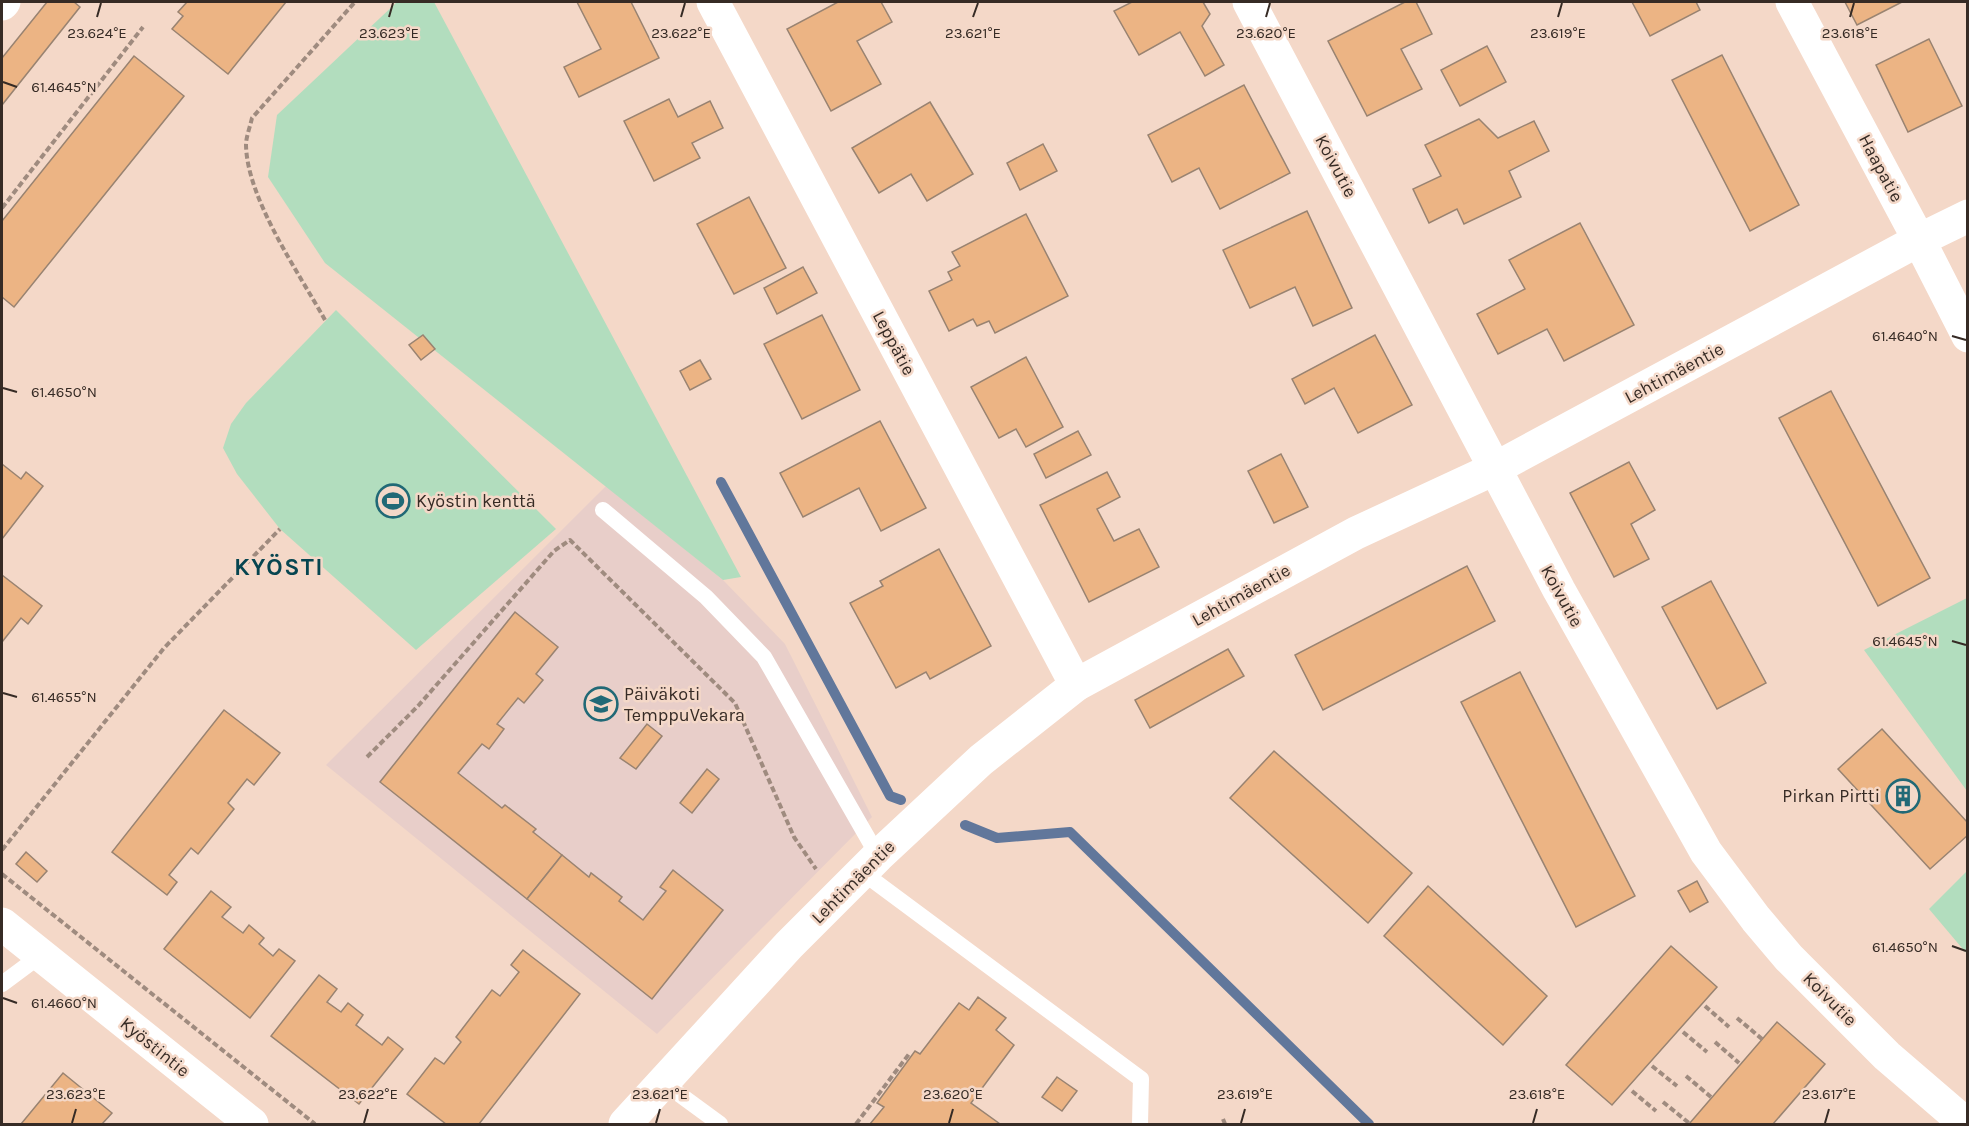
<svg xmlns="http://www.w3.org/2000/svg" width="1969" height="1126" font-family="Karla,sans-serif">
<rect width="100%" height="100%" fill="#f4d8c8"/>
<path fill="#e8cec9" d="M606,486l117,94 62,64 87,173 -215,217 -331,-269z"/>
<g fill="#b2ddbe">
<path d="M397,2h37l307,575 -18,3 -398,-317 -57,-86 9,-62z"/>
<path d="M336,310l220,219 -140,121 -136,-121 -43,-55 -14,-26 8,-24 15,-21z"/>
<path d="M1967,598v193l-103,-141z"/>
<path d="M1967,871v83l-38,-45z"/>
</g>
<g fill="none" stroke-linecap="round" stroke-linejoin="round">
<g stroke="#61779b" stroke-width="10">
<path d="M721,482l169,314 11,4"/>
<path d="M965,825l32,13 73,-6 299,292"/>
</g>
</g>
<g fill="#ecb484" stroke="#998371" stroke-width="1.5">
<path d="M47,2h27l6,5 -78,98v-47z"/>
<path d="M187,2h99l-58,72 -56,-45 11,-13 -5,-4z"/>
<path d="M577,2h54l28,56 -80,39 -15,-30 37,-18z"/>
<path d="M838,2h43l11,20 -35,19 24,43 -50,27 -44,-82z"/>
<path d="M1132,2h71l7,12 -8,12 22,39 -19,11 -25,-44 -41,23 -25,-44z"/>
<path d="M1405,2h11l16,32 -31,15 21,40 -55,27 -39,-75z"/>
<path d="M1632,2h64l4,8 -50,26z"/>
<path d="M1845,2h57l-45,23z"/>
<path d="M1929,39l33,67 -54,26 -32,-67z"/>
<path d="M1487,46l19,36 -46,24 -19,-36z"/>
<path d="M1722,55l77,150 -49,26 -78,-151z"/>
<path d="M134,56l50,40 -170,211 -12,-10v-76z"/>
<path d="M1244,85l46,88 -70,36 -21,-41 -27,14 -24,-47z"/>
<path d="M669,99l9,18 32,-16 13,27 -31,15 8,15 -46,23 -30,-60z"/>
<path d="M930,102l43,72 -46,27 -16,-27 -32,19 -27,-45z"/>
<path d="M1479,119l19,19 36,-17 15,30 -40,20 12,26 -57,27 -7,-15 -28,14 -16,-34 28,-13 -16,-31z"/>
<path d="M1043,144l14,27 -37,19 -13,-27z"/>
<path d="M749,197l37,71 -52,26 -37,-70z"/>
<path d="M1307,211l45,97 -39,18 -18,-39 -45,21 -27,-58z"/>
<path d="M1026,214l42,82 -73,37 -6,-12 -12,5 -4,-7 -24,12 -20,-40 23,-11 -4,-8 12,-6 -8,-14z"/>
<path d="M1580,223l54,102 -70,36 -17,-32 -49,25 -21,-40 48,-25 -16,-29z"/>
<path d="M803,267l14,26 -40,21 -13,-26z"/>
<path d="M822,315l38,75 -58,29 -38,-75z"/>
<path d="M423,335l12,14 -14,11 -12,-15z"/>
<path d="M1375,335l37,70 -54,28 -24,-45 -29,16 -13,-25z"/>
<path d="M1026,357l37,70 -37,20 -10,-18 -17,9 -28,-51z"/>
<path d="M700,360l11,19 -21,11 -10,-19z"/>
<path d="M1831,391l99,187 -52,28 -99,-188z"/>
<path d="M880,421l46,87 -45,23 -22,-43 -56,29 -23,-44z"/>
<path d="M1078,431l13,24 -45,23 -12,-24z"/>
<path d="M1281,454l27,53 -34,16 -26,-52z"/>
<path d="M1629,462l26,48 -24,14 18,35 -35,18 -44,-84z"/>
<path d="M2,464l19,15 5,-7 17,14 -41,53z"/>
<path d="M1107,472l13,25 -23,12 17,32 25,-12 20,38 -70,35 -49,-97z"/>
<path d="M939,549l52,97 -61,33 -4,-7 -30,16 -46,-85 33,-17 -3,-5z"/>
<path d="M1467,566l28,55 -172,89 -28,-55z"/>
<path d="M2,575l40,31 -14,18 -7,-6 -19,24z"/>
<path d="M1711,581l55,102 -49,26 -55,-102z"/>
<path d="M515,612l43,35 -22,27 7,6 -19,23 -6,-5 -21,26 7,5 -15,20 -7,-5 -24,29 44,35 3,-3 31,24 -3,3 29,23 -35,44 -147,-117z"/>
<path d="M1228,649l16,27 -94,52 -15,-28z"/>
<path d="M1520,672l115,224 -59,31 -115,-225z"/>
<path d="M224,710l56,43 -26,32 -7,-6 -19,24 6,6 -36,45 -7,-6 -22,27 8,7 -10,13 -55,-43z"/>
<path d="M647,724l15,12 -26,33 -16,-11z"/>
<path d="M1882,729l86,94v12l-38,34 -92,-100z"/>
<path d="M1274,751l138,122 -44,50 -138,-125z"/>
<path d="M707,769l12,10 -27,34 -12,-10z"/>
<path d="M26,852l21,19 -10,11 -21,-18z"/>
<path d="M562,855l27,22 2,-4 31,24 -3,4 24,19 23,-29 -6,-4 13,-17 50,40 -71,89 -125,-100z"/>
<path d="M1697,881l11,21 -18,10 -12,-21z"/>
<path d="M1428,886l119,110 -44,49 -119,-109z"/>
<path d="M211,891l20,16 -9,10 21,16 6,-8 15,13 -5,6 14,12 6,-7 16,12 -45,57 -86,-69z"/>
<path d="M1671,946l46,41 -105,118 -46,-40z"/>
<path d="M523,950l57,44 -101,130h-33l-39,-30 28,-36 9,6 17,-22 -5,-5 36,-47 8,6 19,-24 -8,-7z"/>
<path d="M319,975l18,14 -10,13 14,10 7,-9 15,12 -7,10 26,20 6,-8 15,12 -44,55 -88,-68z"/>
<path d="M978,997l28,21 -10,12 18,15 -43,58 29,21h-130l14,-17 -7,-4 38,-52 5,3 39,-51 10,7z"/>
<path d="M1777,1022l48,42 -52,60h-84z"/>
<path d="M63,1073l49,40 -10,11h-81z"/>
<path d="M1057,1077l20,14 -15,20 -20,-14z"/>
</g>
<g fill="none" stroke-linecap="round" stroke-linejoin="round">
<g stroke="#9f8b7f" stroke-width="4" stroke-dasharray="6 3" stroke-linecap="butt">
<path d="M2,208l141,-181"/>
<path d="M325,320c-26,-47 -78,-121 -79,-175 0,-8 4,-18 6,-27l103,-116"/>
<path d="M367,757l51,-51 136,-155 16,-11 165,163 59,134 22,32"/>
<path d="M2,850l162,-202 116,-119"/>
<path d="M2,874l313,250"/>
<path d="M1705,1006l24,21"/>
<path d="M1737,1018l25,21"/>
<path d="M1683,1032l24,20"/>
<path d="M1715,1042l24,21"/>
<path d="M1652,1066l25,20"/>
<path d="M1686,1076l25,21"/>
<path d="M1632,1091l24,20"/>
<path d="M1663,1102l26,21"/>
<path d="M1223,1119l2,5"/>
<path d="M856,1124l53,-70"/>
</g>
<g stroke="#fff" stroke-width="16">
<path d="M603,510l103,87 58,60 114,199"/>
<path d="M862,872l279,207 -1,45"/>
<path d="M2,984l39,-29"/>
<path d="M664,1083l56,41"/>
</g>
<g stroke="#fff" stroke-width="33">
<path d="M713,2l363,683"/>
<path d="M1249,2l310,588 147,262 50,67 33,39 98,98 79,68"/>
<path d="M1792,2l127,238 49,96"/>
<path d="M2,4l2,-2"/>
<path d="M2,924l250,200"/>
</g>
<path stroke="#fff" stroke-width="33" d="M625,1124l164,-179 89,-89 103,-96 95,-75 280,-152 138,-64 425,-229 49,-24"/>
</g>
<path fill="none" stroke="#362b25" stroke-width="2" d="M97,17l4,-14M389,17l4,-14M681,17l4,-14M973,17l5,-14M1266,17l4,-14M1558,17l4,-14M1850,17l4,-14M3,82l14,5M1952,336l14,4M3,388l14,4M1952,641l14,4M3,693l14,4M1952,946l14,5M3,998l14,5M72,1123l4,-14M364,1123l4,-14M656,1123l4,-14M949,1123l4,-14M1241,1123l4,-14M1533,1123l4,-14M1825,1123l4,-14"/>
<defs>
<symbol id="stadium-ring" viewBox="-11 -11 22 22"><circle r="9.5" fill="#f4d8c8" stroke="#216976" stroke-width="1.5"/><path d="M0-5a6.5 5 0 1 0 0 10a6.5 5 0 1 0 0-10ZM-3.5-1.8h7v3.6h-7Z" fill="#216976"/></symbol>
<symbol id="school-ring" viewBox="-11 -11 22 22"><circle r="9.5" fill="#f4d8c8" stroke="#216976" stroke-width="1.5"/><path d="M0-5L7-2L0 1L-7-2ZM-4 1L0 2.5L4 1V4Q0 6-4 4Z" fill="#216976"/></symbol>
<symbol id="building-ring" viewBox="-11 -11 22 22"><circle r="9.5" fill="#f4d8c8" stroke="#216976" stroke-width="1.5"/><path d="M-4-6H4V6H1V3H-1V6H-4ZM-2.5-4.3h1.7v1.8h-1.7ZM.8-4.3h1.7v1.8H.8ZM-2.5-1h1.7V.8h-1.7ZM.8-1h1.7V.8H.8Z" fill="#216976"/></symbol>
</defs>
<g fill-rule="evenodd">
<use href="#stadium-ring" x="374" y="482" width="38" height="38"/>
<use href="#school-ring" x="582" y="685" width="38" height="38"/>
<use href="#building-ring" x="1884" y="777" width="38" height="38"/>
</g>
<g text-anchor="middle" stroke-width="5" stroke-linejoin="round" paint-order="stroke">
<g font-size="18" fill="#362b25" stroke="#f4d8c8">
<text transform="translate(1336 166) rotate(62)" y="6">Koivutie</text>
<text transform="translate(1881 168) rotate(62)" y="6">Haapatie</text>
<text transform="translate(894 343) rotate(62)" y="6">Leppätie</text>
<text transform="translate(1674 373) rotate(-28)" y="6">Lehtimäentie</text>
<text transform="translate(1241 595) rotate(-29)" y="6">Lehtimäentie</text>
<text transform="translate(1562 596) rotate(61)" y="6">Koivutie</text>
<text transform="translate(853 882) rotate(-45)" y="6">Lehtimäentie</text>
<text transform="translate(1830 999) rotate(45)" y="6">Koivutie</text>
<text transform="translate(155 1047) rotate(39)" y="6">Kyöstintie</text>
</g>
<g font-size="18" fill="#362b25" stroke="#f4d8c8" text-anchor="start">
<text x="416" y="507">Kyöstin kenttä</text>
<text x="624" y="700">Päiväkoti<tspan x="624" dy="21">TemppuVekara</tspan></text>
<text x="1880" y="802" text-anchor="end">Pirkan Pirtti</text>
</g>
<g font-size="24" font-weight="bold" letter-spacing="1.5" fill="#064550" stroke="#f4d8c8">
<text x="279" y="575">KYÖSTI</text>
</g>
</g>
<g font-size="15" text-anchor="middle" fill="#362b25" stroke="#f4d8c8" stroke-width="5" stroke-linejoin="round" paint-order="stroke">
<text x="97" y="38">23.624°E</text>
<text x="389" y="38">23.623°E</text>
<text x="681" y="38">23.622°E</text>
<text x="973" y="38">23.621°E</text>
<text x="1266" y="38">23.620°E</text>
<text x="1558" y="38">23.619°E</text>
<text x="1850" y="38">23.618°E</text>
<text x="64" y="92">61.4645°N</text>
<text x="1905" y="341">61.4640°N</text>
<text x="64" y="397">61.4650°N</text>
<text x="1905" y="646">61.4645°N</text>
<text x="64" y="702">61.4655°N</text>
<text x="1905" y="952">61.4650°N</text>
<text x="64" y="1008">61.4660°N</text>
<text x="76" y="1099">23.623°E</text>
<text x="368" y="1099">23.622°E</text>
<text x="660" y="1099">23.621°E</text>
<text x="953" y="1099">23.620°E</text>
<text x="1245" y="1099">23.619°E</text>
<text x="1537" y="1099">23.618°E</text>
<text x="1829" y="1099">23.617°E</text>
</g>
<rect width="1969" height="1126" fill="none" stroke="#362b25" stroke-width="6"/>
</svg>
